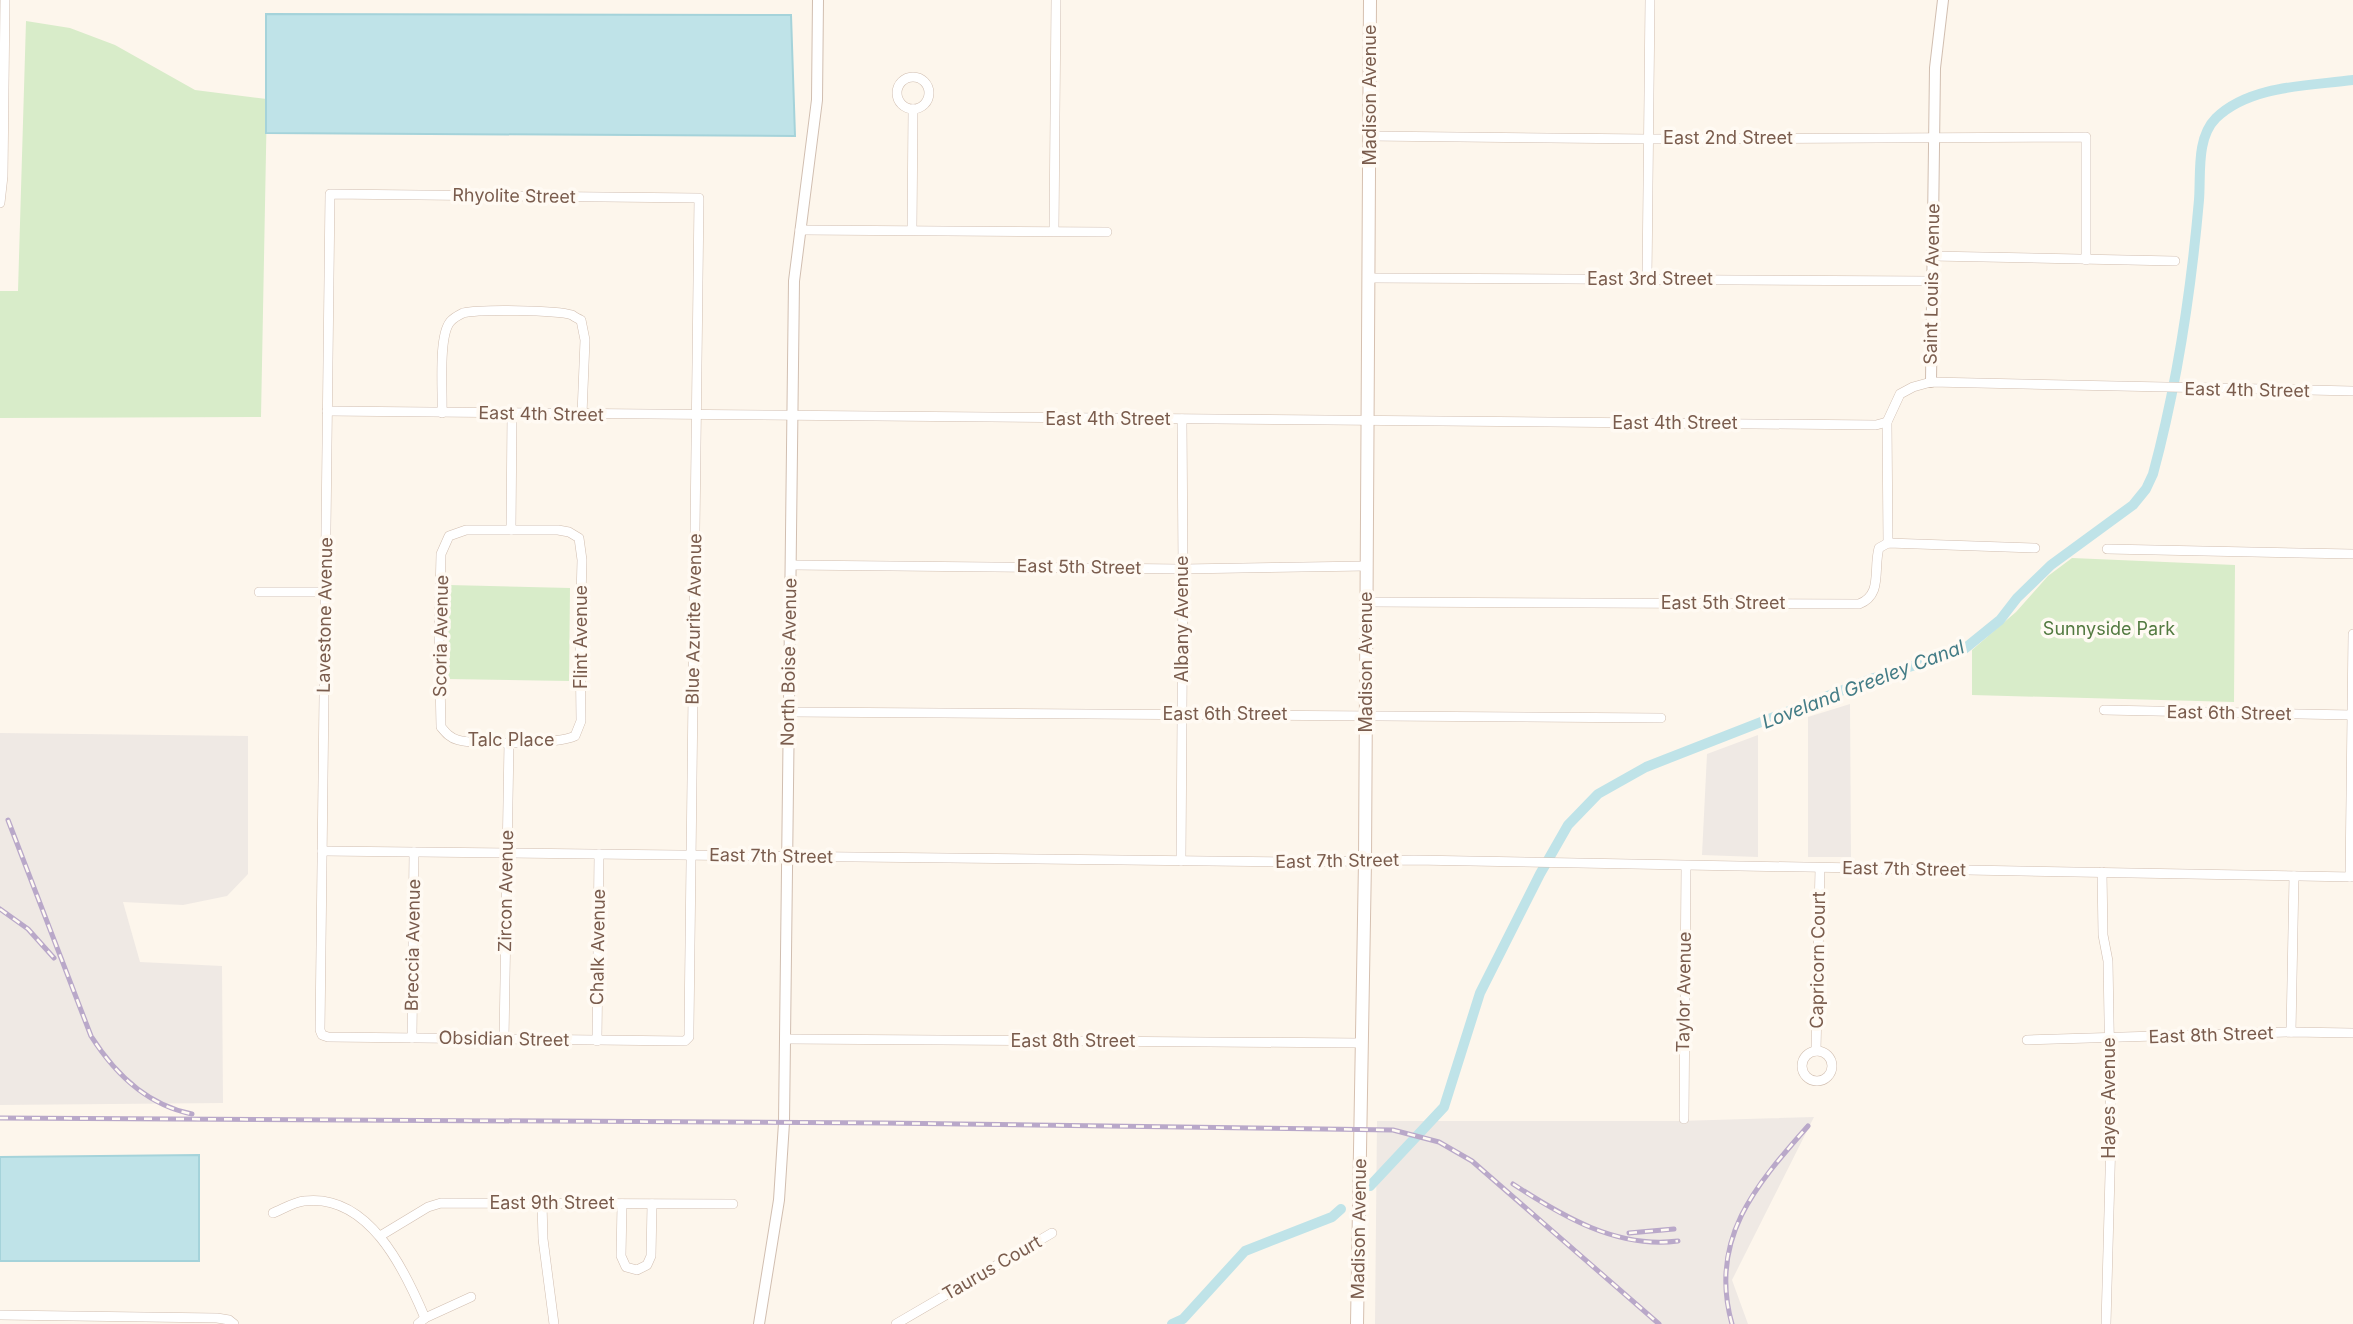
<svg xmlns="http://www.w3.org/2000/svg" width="2353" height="1324" font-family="Inter,sans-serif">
<rect width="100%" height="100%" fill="#fdf6ec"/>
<g fill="#efe9e4">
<path d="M1850,704l1,153h-43v-140z"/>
<path d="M0,733l248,3v138l-21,22 -44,9 -60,-3 17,60 82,4 1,137 -223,2z"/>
<path d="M1758,735v122l-56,-2 5,-101z"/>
<path d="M1814,1117l-82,163 16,44h-373l2,-203h302z"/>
</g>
<g fill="#d8ecc9">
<path d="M26,21l44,7 45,17 80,45 72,9 -6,318 -261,1v-127h18z"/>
<path d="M2072,558l163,7 -1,137 -262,-7v-45l44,-38 32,-36z"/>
<path d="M449,585l121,3 -1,93 -121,-2z"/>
</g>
<g fill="#bfe3e8" stroke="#a5d3da" stroke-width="2">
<path d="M266,14l525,1 4,121 -529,-3z"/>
<path d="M199,1155v106h-199v-104z"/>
</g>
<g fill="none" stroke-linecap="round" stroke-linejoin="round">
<g stroke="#bfe3e8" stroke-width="10">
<path d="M1370,1186l74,-79 36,-114 60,-119 28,-49 30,-31 48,-27 228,-89 89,-28 37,-30 17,-22 34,-33 82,-60 13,-16 7,-15c24,-89 38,-182 46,-274 2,-26 -3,-62 17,-82 34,-33 92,-32 137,-38"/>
<path d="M1172,1324l11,-5 62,-68 87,-34 9,-8"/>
</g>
<defs>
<g id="minor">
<circle cx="913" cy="93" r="16"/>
<path d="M1369,136l280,3 437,-2v123"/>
<path d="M330,194l369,4 -10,830v9l-4,4 -357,-4 -6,-2 -2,-5z"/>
<path d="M0,203l3,-27 2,-176"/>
<path d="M800,230l307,2"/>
<path d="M912,230l1,-121"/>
<path d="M1054,231l2,-231"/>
<path d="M1932,256l243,5"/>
<path d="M1369,278l563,3"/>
<path d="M1647,279l3,-279"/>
<path d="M327,411l1549,14 11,-3"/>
<path d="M442,413c1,-21 -4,-76 8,-91 3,-4 9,-7 13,-9 17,-4 93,-3 109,2 3,2 6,4 9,5l4,20 -3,74"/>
<path d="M466,530h92l11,2 10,6 3,22 -2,75 1,86 -6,15c-17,8 -97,9 -117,4 -8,-2 -12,-7 -17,-13l-2,-93 2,-80 8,-18z"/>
<path d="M511,530l1,-117"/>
<path d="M1888,543l-1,-121 13,-28 13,-7 18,-5 422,9"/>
<path d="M2107,549l246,5"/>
<path d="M791,565l392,4 184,-3"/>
<path d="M259,592h66"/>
<path d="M1367,602l492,2c24,-9 14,-35 20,-56l9,-5 147,5"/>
<path d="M2104,710l249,5"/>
<path d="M789,712l872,6"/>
<path d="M322,851l976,11 116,-2 939,17"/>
<path d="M1181,861l2,-292 -1,-150"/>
<path d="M2102,872l1,63 5,26 3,175 -5,188"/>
<path d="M2350,877l3,-243"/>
<path d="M2291,1032l3,-156"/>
<path d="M412,1038l2,-186"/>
<path d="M504,1039l5,-297"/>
<path d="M785,1039l577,4"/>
<path d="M2027,1040l264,-8 62,1"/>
<path d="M597,1041l2,-187"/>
<path d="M1816,1051l4,-183"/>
<circle cx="1817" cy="1066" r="15"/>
<path d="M1684,1119l2,-253"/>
<path d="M542,1203l1,36 11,85"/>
<path d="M622,1204l-1,52 5,11 11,3 10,-5 4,-9 1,-52"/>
<path d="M273,1213c10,-4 21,-11 31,-12 64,-8 100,67 121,117"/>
<path d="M380,1236l48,-29 13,-4 292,1"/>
<path d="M0,1315l217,3 12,2 5,4"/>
<path d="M418,1324l7,-6 46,-21"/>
<path d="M896,1324l156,-91"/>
</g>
<g id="tertiary">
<path d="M1931,382l4,-314 8,-68"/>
<path d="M759,1324l20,-124 5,-77 10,-842 23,-181 1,-100"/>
</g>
<path id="secondary" d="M1357,1324l8,-463 5,-861"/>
</defs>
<use href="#minor" stroke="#d1beb0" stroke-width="10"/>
<use href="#tertiary" stroke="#d1beb0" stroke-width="12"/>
<use href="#secondary" stroke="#d6c0b0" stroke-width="14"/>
<use href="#minor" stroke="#fff" stroke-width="9"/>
<use href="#tertiary" stroke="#fff" stroke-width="10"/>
<use href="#secondary" stroke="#fff" stroke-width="12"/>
<defs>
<g id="rail">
<path d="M8,820l83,216c24,38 56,69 101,78"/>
<path d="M0,909l28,20 26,29"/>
<path d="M0,1118l884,5 509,7 46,12 33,19 187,163"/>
<path d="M1513,1184c49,32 104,65 165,57"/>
<path d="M1629,1233l45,-4"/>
<path d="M1732,1324c-24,-85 24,-139 76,-198"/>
</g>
</defs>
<use href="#rail" stroke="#b9a8c9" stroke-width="5"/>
<use href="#rail" stroke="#fffaf3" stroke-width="2.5" stroke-dasharray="8" stroke-linecap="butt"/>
</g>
<g text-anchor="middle" stroke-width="7" stroke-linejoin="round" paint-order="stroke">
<g font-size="18" fill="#7a5c4d" stroke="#fffaf3">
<text transform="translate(1370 95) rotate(-90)" y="6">Madison Avenue</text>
<text x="1728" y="144">East 2nd Street</text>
<text transform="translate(514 196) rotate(1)" y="6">Rhyolite Street</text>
<text x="1650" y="285">East 3rd Street</text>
<text transform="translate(1932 284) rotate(-89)" y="6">Saint Louis Avenue</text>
<text transform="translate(2247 390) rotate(1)" y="6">East 4th Street</text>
<text transform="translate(541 414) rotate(1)" y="6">East 4th Street</text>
<text x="1108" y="425">East 4th Street</text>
<text x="1675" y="429">East 4th Street</text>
<text transform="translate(1079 567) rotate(1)" y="6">East 5th Street</text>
<text x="1723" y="609">East 5th Street</text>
<text transform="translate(325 615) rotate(-89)" y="6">Lavestone Avenue</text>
<text transform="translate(694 619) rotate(-89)" y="6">Blue Azurite Avenue</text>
<text transform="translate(1182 619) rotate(-90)" y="6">Albany Avenue</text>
<text transform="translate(441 636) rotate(-89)" y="6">Scoria Avenue</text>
<text transform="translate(581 637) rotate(-90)" y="6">Flint Avenue</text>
<text transform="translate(789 662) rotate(-89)" y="6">North Boise Avenue</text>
<text transform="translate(1366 662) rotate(-90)" y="6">Madison Avenue</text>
<text transform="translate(2229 713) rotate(1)" y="6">East 6th Street</text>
<text x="1225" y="720">East 6th Street</text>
<text x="511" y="746">Talc Place</text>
<text transform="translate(771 856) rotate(1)" y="6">East 7th Street</text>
<text transform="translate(1337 861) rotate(-1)" y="6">East 7th Street</text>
<text transform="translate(1904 869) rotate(1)" y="6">East 7th Street</text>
<text transform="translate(506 891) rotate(-89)" y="6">Zircon Avenue</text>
<text transform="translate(413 945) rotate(-89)" y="6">Breccia Avenue</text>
<text transform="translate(598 947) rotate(-89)" y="6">Chalk Avenue</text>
<text transform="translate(1818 960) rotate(-89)" y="6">Capricorn Court</text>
<text transform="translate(1684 992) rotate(-89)" y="6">Taylor Avenue</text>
<text transform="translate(2211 1035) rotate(-2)" y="6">East 8th Street</text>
<text transform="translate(504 1039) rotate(1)" y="6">Obsidian Street</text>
<text x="1073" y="1047">East 8th Street</text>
<text transform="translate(2109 1098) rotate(-90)" y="6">Hayes Avenue</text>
<text x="552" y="1209">East 9th Street</text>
<text transform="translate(1359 1229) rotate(-89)" y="6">Madison Avenue</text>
<text transform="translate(992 1268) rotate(-30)" y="6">Taurus Court</text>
</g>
<g font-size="18" fill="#537a41" stroke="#fffaf3">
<text x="2109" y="635">Sunnyside Park</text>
</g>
<g font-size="19" font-style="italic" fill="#437c86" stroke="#fffaf3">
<text transform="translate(1863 684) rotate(-21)" y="7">Loveland Greeley Canal</text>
</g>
</g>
</svg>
